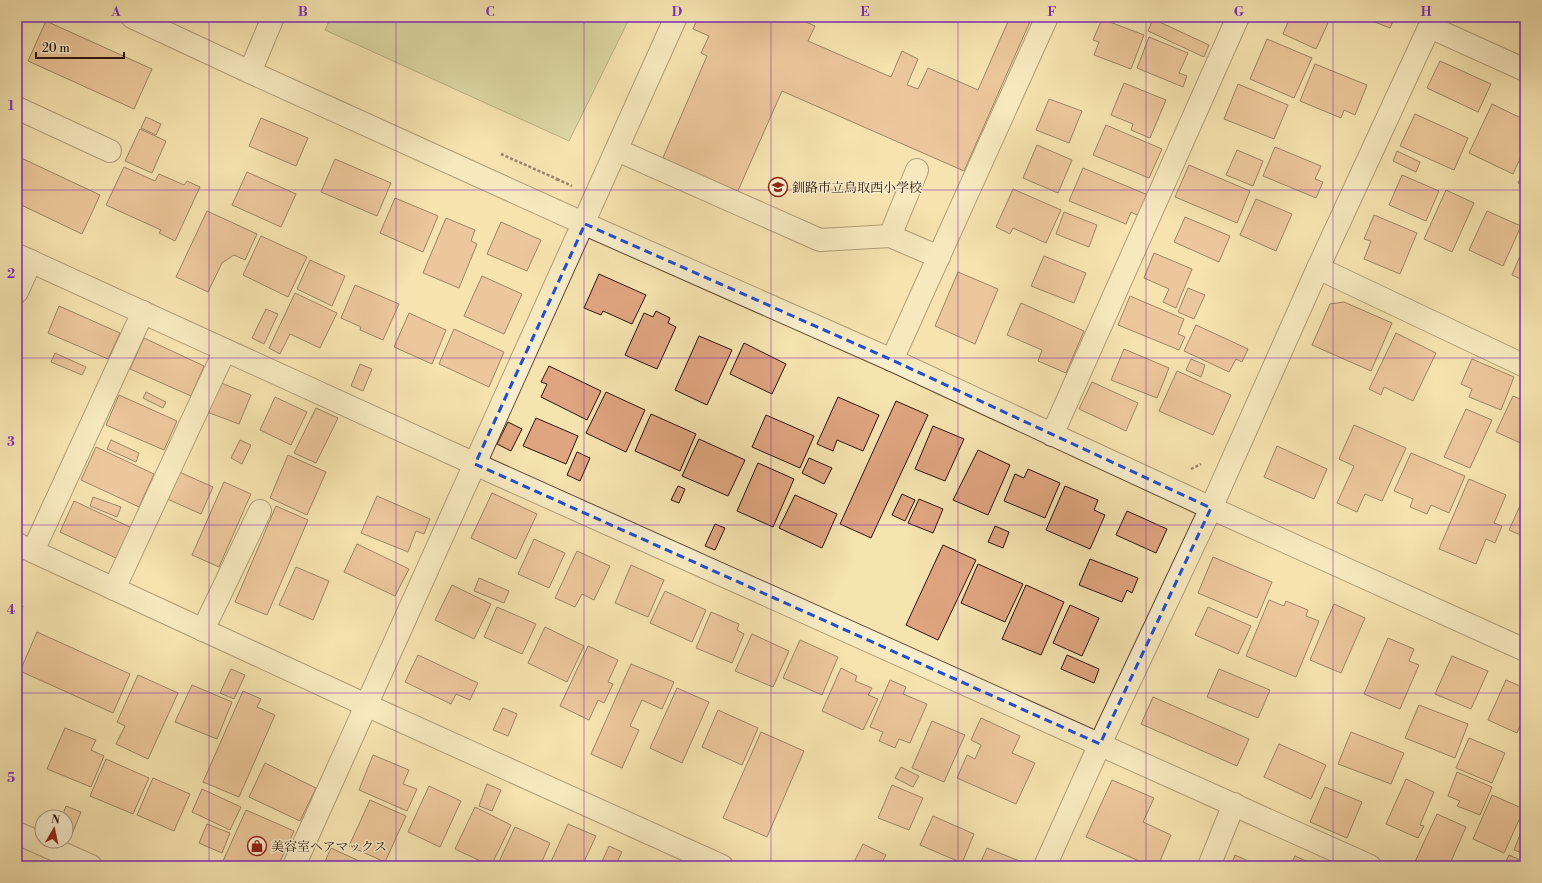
<svg xmlns="http://www.w3.org/2000/svg" width="1542" height="883" font-family="'Libre Bodoni','Noto Serif JP',serif">
<rect width="100%" height="100%" fill="#f5e3b0"/>
<filter id="stains"><feTurbulence type="fractalNoise" baseFrequency=".005" numOctaves="4"/><feColorMatrix values="0 0 0 0 .2 0 0 0 0 .09 0 0 0 0 .02 0 0 0 .5 -.17"/></filter>
<radialGradient id="worn" r=".72"><stop offset=".6" stop-color="#630" stop-opacity="0"/><stop offset="1" stop-color="#630" stop-opacity=".3"/></radialGradient>
<path fill="#bac48d" stroke="#726c4b" d="M331,17h299l-61,124 -244,-111z"/>
<g fill="#dfa580" stroke="#2b1409">
<path d="M698,17h97l20,9 -7,15 83,36 11,-26 16,8 -11,26 11,4 10,-21 50,22 32,-73h22l-68,154 -182,-80 -45,102 -75,-33 45,-104 -6,-3 8,-17 -16,-7z"/>
<path d="M1290,17h25l13,6 -12,26 -33,-15z"/>
<path d="M1362,17h33l-5,11z"/>
<path d="M1102,19l42,16 -13,34 -37,-14 5,-13 -6,-2z"/>
<path d="M1153,19l56,26 -5,12 -56,-26z"/>
<path d="M46,21l106,48 -18,40 -106,-48z"/>
<path d="M1149,37l39,16 -9,20 8,3 -4,11 -46,-19z"/>
<path d="M1267,39l45,19 -18,40 -44,-19z"/>
<path d="M1440,61l51,23 -13,28 -51,-24z"/>
<path d="M1315,64l52,21 -12,30 -11,-5 -3,8 -41,-17z"/>
<path d="M1124,83l42,17 -16,38 -19,-8 2,-6 -22,-9z"/>
<path d="M1238,84l50,21 -14,34 -50,-20z"/>
<path d="M1049,99l33,12 -13,32 -33,-13z"/>
<path d="M1492,104l29,14 4,-8v38l-12,26 -44,-21z"/>
<path d="M1415,114l53,24 -14,32 -54,-24z"/>
<path d="M146,117l15,7 -5,11 -15,-7z"/>
<path d="M261,118l47,20 -12,28 -47,-20z"/>
<path d="M1106,125l56,24 -13,29 -56,-23z"/>
<path d="M140,129l26,12 -14,32 -27,-12z"/>
<path d="M1037,145l35,15 -14,33 -35,-15z"/>
<path d="M1275,147l46,19 -6,13 8,3 -7,16 -53,-22z"/>
<path d="M1237,150l26,11 -10,25 -27,-11z"/>
<path d="M1397,151l23,11 -4,10 -23,-11z"/>
<path d="M17,156l83,39 -18,39 -65,-31z"/>
<path d="M335,159l56,24 -14,33 -56,-24z"/>
<path d="M1189,165l61,26 -13,32 -62,-26z"/>
<path d="M124,167l31,14 4,-7 25,11 3,-4 13,6 -25,54 -16,-8 2,-3 -55,-25z"/>
<path d="M1083,168l65,27 -9,21 -8,-4 -5,12 -57,-23z"/>
<path d="M1525,168v18l-7,-3z"/>
<path d="M247,172l49,22 -15,33 -49,-22z"/>
<path d="M1402,175l37,16 -13,30 -37,-16z"/>
<path d="M1013,189l48,21 -15,33 -33,-15 -3,6 -14,-7z"/>
<path d="M1446,190l28,13 -22,49 -28,-13z"/>
<path d="M395,198l43,18 -15,36 -43,-19z"/>
<path d="M1256,199l36,15 -16,37 -36,-16z"/>
<path d="M207,211l50,23 -12,26 -11,-5 -12,8 -14,29 -32,-15z"/>
<path d="M1487,211l34,15 -18,40 -34,-16z"/>
<path d="M1064,212l33,13 -8,22 -33,-13z"/>
<path d="M1374,215l43,18 -17,41 -36,-15 7,-18 -7,-2z"/>
<path d="M1185,217l45,19 -11,26 -45,-20z"/>
<path d="M446,218l29,12 -4,11 6,3 -18,44 -36,-15z"/>
<path d="M501,222l40,18 -14,31 -40,-17z"/>
<path d="M261,236l46,21 -19,40 -45,-22z"/>
<path d="M1525,244v37l-13,-6z"/>
<path d="M1154,253l38,16 -16,39 -13,-6 6,-13 -25,-11z"/>
<path d="M1044,256l42,17 -12,30 -43,-17z"/>
<path d="M310,260l35,16 -13,30 -35,-17z"/>
<path d="M958,272l40,17 -23,55 -40,-18z"/>
<path d="M599,274l47,21 -14,29 -29,-13 -2,4 -17,-7z"/>
<path d="M482,276l40,18 -18,40 -40,-18z"/>
<path d="M355,285l44,19 -16,36 -23,-10 1,-3 -20,-9z"/>
<path d="M1188,288l17,7 -11,24 -16,-7z"/>
<path d="M295,293l42,20 -17,35 -30,-14 -10,20 -11,-6z"/>
<path d="M1130,296l54,23 -6,15 7,3 -6,13 -61,-25z"/>
<path d="M1344,302l48,21 -21,48 -59,-26 18,-41z"/>
<path d="M1021,303l63,28 -18,42 -28,-12 4,-11 -35,-15z"/>
<path d="M59,306l61,27 -12,26 -60,-26z"/>
<path d="M266,309l12,5 -14,30 -12,-6z"/>
<path d="M656,311l14,7 -2,5 8,4 -19,42 -32,-14 19,-42 9,4z"/>
<path d="M409,313l37,17 -14,34 -38,-17z"/>
<path d="M1196,325l52,24 -6,13 -6,-3 -7,13 -45,-21z"/>
<path d="M454,329l50,23 -15,35 -50,-23z"/>
<path d="M1396,333l40,20 -23,48 -29,-14 -3,8 -12,-6z"/>
<path d="M699,336l33,14 -25,55 -32,-15z"/>
<path d="M144,338l60,28 -13,30 -61,-27z"/>
<path d="M744,343l42,21 -14,30 -42,-20z"/>
<path d="M1124,349l45,19 -12,30 -46,-18z"/>
<path d="M55,353l31,14 -4,8 -31,-13z"/>
<path d="M1191,359l14,6 -4,12 -15,-7z"/>
<path d="M1472,359l42,18 -13,33 -32,-13 3,-8 -11,-5z"/>
<path d="M360,364l12,5 -9,22 -12,-5z"/>
<path d="M549,366l52,25 -14,29 -46,-23 6,-13 -6,-2z"/>
<path d="M1177,371l54,24 -18,40 -54,-24z"/>
<path d="M219,382l32,13 -12,29 -32,-12z"/>
<path d="M1092,382l46,21 -12,28 -47,-22z"/>
<path d="M146,392l20,10 -3,6 -20,-10z"/>
<path d="M606,392l39,18 -19,42 -40,-19z"/>
<path d="M119,395l58,26 -13,29 -58,-25z"/>
<path d="M1513,396l12,5v44l-29,-13z"/>
<path d="M275,397l32,15 -16,33 -31,-15z"/>
<path d="M838,397l41,18 -16,36 -26,-11 -4,11 -16,-7z"/>
<path d="M896,401l32,14 -57,123 -31,-14z"/>
<path d="M316,408l22,10 -22,45 -22,-10z"/>
<path d="M1466,409l26,11 -22,48 -26,-11z"/>
<path d="M651,414l45,20 -16,37 -45,-20z"/>
<path d="M766,415l48,21 -14,32 -48,-21z"/>
<path d="M536,418l42,18 -12,28 -43,-18z"/>
<path d="M508,422l14,7 -11,22 -14,-7z"/>
<path d="M1354,425l52,23 -24,53 -17,-7 -8,18 -20,-9 17,-37 -15,-7z"/>
<path d="M933,426l31,13 -19,42 -30,-12z"/>
<path d="M699,439l46,21 -17,36 -46,-20z"/>
<path d="M111,440l28,13 -3,9 -29,-13z"/>
<path d="M240,440l11,5 -9,19 -11,-6z"/>
<path d="M1277,446l50,23 -13,30 -50,-22z"/>
<path d="M96,447l58,27 -15,33 -58,-27z"/>
<path d="M978,450l32,15 -22,50 -35,-15z"/>
<path d="M577,452l13,6 -10,23 -13,-6z"/>
<path d="M1411,453l54,23 -16,37 -18,-8 -4,9 -17,-7 3,-8 -19,-8z"/>
<path d="M288,455l38,17 -19,43 -37,-17z"/>
<path d="M809,458l23,10 -8,16 -22,-11z"/>
<path d="M758,463l36,16 -21,48 -36,-16z"/>
<path d="M1028,469l32,14 -15,35 -41,-17 11,-27 9,4z"/>
<path d="M177,471l36,16 -12,27 -36,-16z"/>
<path d="M1469,479l37,16 -12,28 8,3 -7,17 -9,-4 -10,25 -37,-15z"/>
<path d="M224,482l27,12 -32,73 -27,-12z"/>
<path d="M678,486l7,3 -6,14 -8,-3z"/>
<path d="M1065,486l33,14 -4,10 11,5 -15,34 -44,-19z"/>
<path d="M492,493l45,21 -21,45 -45,-21z"/>
<path d="M902,494l13,6 -10,21 -13,-6z"/>
<path d="M795,495l42,19 -15,34 -43,-20z"/>
<path d="M377,496l53,23 -6,15 -8,-3 -8,21 -47,-19z"/>
<path d="M93,497l28,10 -4,10 -27,-11z"/>
<path d="M919,499l24,10 -10,24 -25,-10z"/>
<path d="M1523,499h2v38l-16,-7z"/>
<path d="M74,501l58,27 -14,31 -58,-27z"/>
<path d="M276,506l32,14 -41,95 -32,-13z"/>
<path d="M1127,511l40,18 -11,24 -40,-18z"/>
<path d="M715,524l10,4 -10,22 -10,-4z"/>
<path d="M995,526l14,6 -6,16 -15,-6z"/>
<path d="M534,539l31,14 -16,35 -31,-14z"/>
<path d="M357,544l52,25 -14,27 -51,-24z"/>
<path d="M943,545l33,15 -38,80 -32,-15z"/>
<path d="M577,551l33,15 -16,34 -12,-6 -7,13 -20,-9z"/>
<path d="M1213,557l59,25 -15,36 -59,-25z"/>
<path d="M1090,559l48,19 -6,15 -5,-3 -5,12 -43,-17z"/>
<path d="M978,564l45,20 -18,38 -44,-19z"/>
<path d="M631,565l33,15 -16,37 -33,-14z"/>
<path d="M296,567l33,14 -16,39 -34,-15z"/>
<path d="M479,578l30,13 -5,12 -30,-12z"/>
<path d="M452,585l39,19 -17,35 -39,-19z"/>
<path d="M1026,585l38,17 -23,53 -39,-16z"/>
<path d="M665,591l41,19 -14,32 -42,-19z"/>
<path d="M17,592l4,2 -4,10 6,2 -6,15z"/>
<path d="M1269,600l15,6 2,-5 22,9 -2,6 13,5 -23,56 -50,-21z"/>
<path d="M1334,604l31,14 -24,55 -31,-13z"/>
<path d="M1070,605l29,13 -17,38 -29,-13z"/>
<path d="M497,607l39,17 -14,30 -38,-17z"/>
<path d="M1208,607l43,19 -13,28 -43,-19z"/>
<path d="M711,612l28,12 -2,6 7,4 -12,29 -36,-15z"/>
<path d="M545,627l39,19 -17,36 -39,-19z"/>
<path d="M37,632l93,42 -17,39 -93,-42z"/>
<path d="M752,634l37,17 -16,36 -38,-16z"/>
<path d="M1388,638l26,11 -5,12 10,4 -19,44 -36,-15z"/>
<path d="M800,640l38,17 -16,38 -39,-17z"/>
<path d="M588,646l30,14 -10,22 5,2 -9,19 -6,-3 -9,20 -29,-14z"/>
<path d="M418,655l60,28 -8,17 -14,-6 -5,10 -46,-22z"/>
<path d="M1067,655l32,14 -5,14 -33,-14z"/>
<path d="M1452,656l36,15 -17,38 -36,-15z"/>
<path d="M631,664l43,18 -12,27 -20,-9 -12,26 9,4 -17,38 -31,-14z"/>
<path d="M841,668l16,8 -2,5 17,7 -4,7 10,4 -15,31 -41,-19z"/>
<path d="M231,669l14,6 -11,24 -14,-6z"/>
<path d="M1219,669l51,21 -12,28 -51,-21z"/>
<path d="M138,675l40,18 -30,66 -32,-15 9,-18 -8,-4z"/>
<path d="M890,680l16,7 -3,7 24,10 -17,39 -11,-4 -4,9 -16,-7 4,-9 -13,-5z"/>
<path d="M1506,680l19,8v26l-8,19 -29,-13z"/>
<path d="M192,685l40,17 -15,37 -42,-17z"/>
<path d="M677,688l32,14 -27,61 -32,-15z"/>
<path d="M243,691l18,8 -4,8 18,8 -36,82 -36,-15z"/>
<path d="M1153,697l96,42 -12,27 -96,-42z"/>
<path d="M1419,705l49,19 -13,34 -50,-20z"/>
<path d="M503,708l14,6 -9,22 -15,-6z"/>
<path d="M718,710l40,18 -16,37 -40,-18z"/>
<path d="M981,718l39,18 -8,17 23,10 -19,41 -59,-26 10,-23 8,4 6,-14 -10,-5z"/>
<path d="M932,721l33,14 -21,47 -32,-14z"/>
<path d="M65,728l31,12 -5,10 13,6 -13,31 -44,-18z"/>
<path d="M761,732l43,19 -37,86 -44,-19z"/>
<path d="M1351,732l53,21 -13,31 -53,-20z"/>
<path d="M1469,738l36,15 -13,30 -36,-15z"/>
<path d="M1279,744l47,21 -15,34 -47,-22z"/>
<path d="M373,755l36,15 -6,14 14,5 -10,22 -48,-21z"/>
<path d="M106,759l43,19 -16,36 -43,-18z"/>
<path d="M265,763l51,25 -16,33 -51,-24z"/>
<path d="M901,767l18,9 -6,11 -18,-9z"/>
<path d="M1457,772l35,15 -12,28 -23,-9 3,-5 -12,-5z"/>
<path d="M153,778l37,16 -16,37 -37,-16z"/>
<path d="M1406,779l28,13 -14,33 4,1 -6,12 -32,-14z"/>
<path d="M1112,780l42,18 -11,24 28,13 -13,31h-8l-64,-29z"/>
<path d="M487,784l14,6 -9,21 -13,-5z"/>
<path d="M892,785l31,13 -14,32 -31,-12z"/>
<path d="M429,786l32,15 -21,46 -32,-15z"/>
<path d="M1325,787l37,15 -15,36 -37,-16z"/>
<path d="M202,789l39,18 -11,23 -38,-18z"/>
<path d="M1492,795l32,14 -20,44 -31,-14z"/>
<path d="M370,800l36,16 -21,46 -36,-16z"/>
<path d="M66,806l15,6 -9,22 -6,-2v-15h-4z"/>
<path d="M475,807l36,18 -20,41 -36,-17z"/>
<path d="M246,810l48,21 -16,35h-44l-11,-5z"/>
<path d="M1437,814l29,13 -17,39h-29l-6,-2z"/>
<path d="M933,816l41,18 -12,29 -42,-18z"/>
<path d="M1525,822v32l-11,-4z"/>
<path d="M207,824l23,9 -8,20 -23,-10z"/>
<path d="M568,824l28,12 -14,30h-33z"/>
<path d="M515,827l35,16 -10,23h-43z"/>
<path d="M863,844l23,11 -6,11h-28z"/>
<path d="M609,846l13,6 -7,14h-15z"/>
<path d="M331,848l39,18h-47z"/>
<path d="M987,848l40,16 -1,2h-47z"/>
<path d="M1235,855l24,11h-28z"/>
<path d="M1509,855l16,7v4h-21z"/>
<path d="M1295,856l22,10h-27z"/>
</g>
<g fill="none" stroke-linecap="round" stroke-linejoin="round">
<defs>
<g id="minor">
<path d="M132,17l118,55 335,152 307,136 319,148 314,142"/>
<path d="M1430,27l95,43"/>
<path d="M250,72l23,-55"/>
<path d="M17,108l93,43"/>
<path d="M617,150l203,90 70,-4 49,21"/>
<path d="M890,236l27,-66"/>
<path d="M17,255l458,209 895,402"/>
<path d="M1318,268l207,98"/>
<path d="M17,292l14,-31"/>
<path d="M892,360l155,-343"/>
<path d="M1052,435l186,-418"/>
<path d="M17,544l349,161 356,161"/>
<path d="M33,551l110,-239"/>
<path d="M114,589l111,-239"/>
<path d="M203,630l57,-119"/>
<path d="M17,833l74,33"/>
<path d="M294,866c127,-283 256,-565 382,-849"/>
<path d="M1045,866l55,-122 111,-236 107,-240 116,-251"/>
<path d="M1209,866l25,-62"/>
</g>
</defs>
<use href="#minor" stroke="#5e4833" stroke-width="24"/>
<g stroke="#2b1409" stroke-width="2.5" stroke-dasharray="3 2" stroke-linecap="butt">
<path d="M501,154l56,25 -1,3"/>
<path d="M557,179l15,7"/>
<path d="M1191,469l10,-5"/>
</g>
<use href="#minor" stroke="#f8edcc" stroke-width="22"/>
</g>
<path d="M0 0H1542V883H0ZM585,224l307,136 319,148 -111,236 -625,-280z" fill="#f5e3b0" fill-opacity=".55" fill-rule="evenodd"/>
<path fill="none" stroke="#1d4ed8" stroke-width="3" stroke-dasharray="8 5" stroke-linejoin="round" d="M585,224l307,136 319,148 -111,236 -625,-280z"/>
<path fill="none" stroke="#7b2cbf" stroke-width="1" stroke-opacity="0.55" d="M209,17v849M396,17v849M584,17v849M771,17v849M958,17v849M1146,17v849M1333,17v849M17,190h1508M17,358h1508M17,525h1508M17,693h1508"/>
<defs>
<symbol id="school-ring" viewBox="-11 -11 22 22"><circle r="9.5" fill="#f8edcc" stroke="#8f2418" stroke-width="1.5"/><path d="M0-5L7-2L0 1L-7-2ZM-4 1L0 2.5L4 1V4Q0 6-4 4Z" fill="#8f2418"/></symbol>
<symbol id="shop-ring" viewBox="-11 -11 22 22"><circle r="9.5" fill="#f8edcc" stroke="#8f2418" stroke-width="1.5"/><path d="M-5-2.5h2.3a2.7 3.5 0 0 1 5.4 0H5L5.5 6h-11ZM-1.5-2.5h3a1.5 2.3 0 0 0-3 0Z" fill="#8f2418"/></symbol>
</defs>
<g fill-rule="evenodd">
<use href="#school-ring" x="767" y="176" width="22" height="22"/>
<use href="#shop-ring" x="246" y="835" width="22" height="22"/>
</g>
<g text-anchor="middle" stroke-width="3" stroke-linejoin="round" paint-order="stroke">
<g font-size="13" fill="#2b1409" stroke="#f8edcc" text-anchor="start">
<text x="792" y="192">釧路市立鳥取西小学校</text>
<text x="271" y="851">美容室ヘアマックス</text>
</g>
</g>
<rect width="1542" height="883" fill="none" stroke="#f5e3b0" stroke-width="44"/>
<g transform="translate(54 829) rotate(9)"><circle r="19" fill="#f8edcc" stroke="#a6967e"/>
<path d="M0-3L7 15L0 10L-7 15Z" fill="#8f2418"/>
<text y="-6" font-size="11" font-weight="bold" text-anchor="middle" fill="#2b1409">N</text>
</g>
<path d="M36 52v6h88v-6" fill="none" stroke="#2b1409" stroke-width="2"/>
<text x="42" y="52" font-size="12" fill="#2b1409" stroke="#f8edcc" stroke-width="3" paint-order="stroke">20 m</text>
<rect x="22" y="22" width="1498" height="839" fill="none" stroke="#7b2cbf" stroke-width="1.5"/>
<g font-size="13" text-anchor="middle" font-weight="bold" fill="#7b2cbf">
<text x="116" y="16">A</text>
<text x="303" y="16">B</text>
<text x="490" y="16">C</text>
<text x="677" y="16">D</text>
<text x="865" y="16">E</text>
<text x="1052" y="16">F</text>
<text x="1239" y="16">G</text>
<text x="1426" y="16">H</text>
<text x="11" y="110">1</text>
<text x="11" y="278">2</text>
<text x="11" y="446">3</text>
<text x="11" y="614">4</text>
<text x="11" y="782">5</text>
</g>
<rect width="100%" height="100%" filter="url(#stains)"/>
<rect width="100%" height="100%" fill="url(#worn)"/>
</svg>
